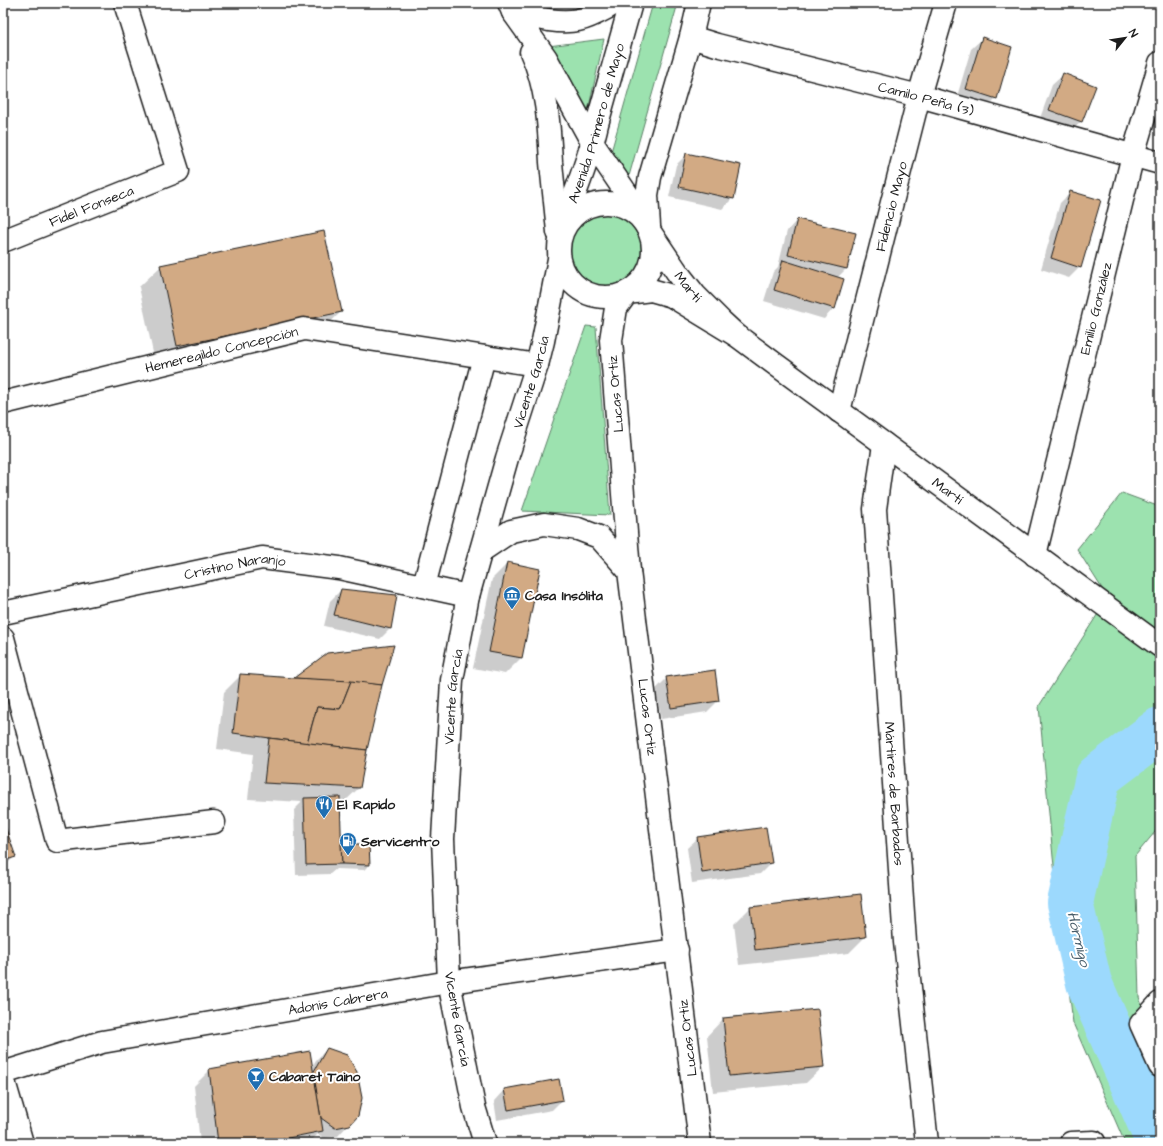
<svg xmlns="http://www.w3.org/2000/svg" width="1163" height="1146" font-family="'Architects Daughter',sans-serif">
<rect width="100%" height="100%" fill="#fff"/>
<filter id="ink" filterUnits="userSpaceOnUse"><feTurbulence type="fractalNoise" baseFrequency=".025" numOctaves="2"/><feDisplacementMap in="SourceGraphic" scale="8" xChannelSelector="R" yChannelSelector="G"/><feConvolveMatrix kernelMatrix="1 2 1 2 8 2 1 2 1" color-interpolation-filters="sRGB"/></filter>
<g filter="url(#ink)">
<g fill="#9ce2af" stroke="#5c7f66">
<path d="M653,3h25l-49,173 -18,-24z"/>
<path d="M604,39l-16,72 -40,-65z"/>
<circle cx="603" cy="249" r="41"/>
<path d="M586,326l10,1 14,188 -88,-4z"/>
<path d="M1122,493l38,14v319l-25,30 4,141 21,59v87h-35l-52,-120 -20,-166 -14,-151 69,-108 -31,-49z"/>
</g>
<g fill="#0003">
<path d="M982,39l14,59 -11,11 -29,-9 15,-51z"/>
<path d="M1063,75l31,11 -13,36 -11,10 -31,-11 13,-36z"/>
<path d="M687,154l46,44 -11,11 -53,-12 7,-32z"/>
<path d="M1071,192l9,75 -11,11 -28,-9 19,-66z"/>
<path d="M797,220l49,49 -9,9 -3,30 -10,11 -60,-18 9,-29 5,-5 9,-36z"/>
<path d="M161,266l180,46 -22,21 -163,34 -17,-80z"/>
<path d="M508,563l31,7 -18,88 -16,16 -32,-6 19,-89z"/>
<path d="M341,590l49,39 -10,10 -56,-13 6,-25z"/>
<path d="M240,676l141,8 -22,104 -17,16h-3l2,41h27l1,20 -5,5 -28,-1 -6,5 -34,1 -2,-65 8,-8 -54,-3 5,-45 -36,-5 7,-57z"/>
<path d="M667,678l51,23 -11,11 -46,7 -5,-30z"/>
<path d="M3,828l11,29 -11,11z"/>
<path d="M698,838l73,25 -11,11 -68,9 -5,-35z"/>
<path d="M750,908l115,29 -16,16 -110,12 -5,-41z"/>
<path d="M817,1010l6,57 -17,16 -93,9 -6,-56 16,-17z"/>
<path d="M327,1049l22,75 -11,12 -14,2 -6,-4 -9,9h-109l-6,-57 16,-16 101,-2 5,-8z"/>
<path d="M504,1090l58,10 -10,10 -55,10 -3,-19z"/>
</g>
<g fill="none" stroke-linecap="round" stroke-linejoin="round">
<path stroke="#9cd9fd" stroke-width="46" d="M1159,1143l-70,-160 -19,-80 28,-126 62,-47"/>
</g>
<g fill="#d2aa84" stroke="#1c1c1c">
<path d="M982,37l30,10 -15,52 -31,-10z"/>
<path d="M1063,73l33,13 -14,36 -33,-12z"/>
<path d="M686,153l55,12 -7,34 -55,-12z"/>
<path d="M1070,191l31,9 -20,68 -30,-10z"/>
<path d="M797,219l59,14 -9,36 -59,-14z"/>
<path d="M324,231l18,81 -165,34 -17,-81z"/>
<path d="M783,260l61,19 -9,30 -61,-19z"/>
<path d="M507,562l33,7 -18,89 -33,-6z"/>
<path d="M341,589l56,6 -6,34 -57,-14z"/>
<path d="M394,645l-12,40 -88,-7 33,-25z"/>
<path d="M715,670l4,31 -48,7 -5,-31z"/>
<path d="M240,674l54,4 57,3 -11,28 -23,-2 -10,36 -74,-10z"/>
<path d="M351,681l31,4 -15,65 -60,-7 10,-36 23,2z"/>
<path d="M269,738l98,12 -7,38 -96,-5z"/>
<path d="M340,797l2,67 -36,1 -2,-67z"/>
<path d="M5,826l11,31 -13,4v-34z"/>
<path d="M766,827l6,36 -70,10 -5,-36z"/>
<path d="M341,844h28l1,21 -28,-1z"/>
<path d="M861,894l5,43 -111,13 -5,-43z"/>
<path d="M818,1009l6,58 -95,9 -6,-58z"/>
<path d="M327,1048l20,7 10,17 5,26 -4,18 -8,9 -15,3 -14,-10 -8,-45z"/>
<path d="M310,1051l13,80 -60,12h-45l-9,-74z"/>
<path d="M559,1079l4,21 -55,10 -4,-21z"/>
</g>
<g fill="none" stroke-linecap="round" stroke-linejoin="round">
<defs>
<g id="minor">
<path id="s1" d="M691,37l26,8 202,51 241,67"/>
<path id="s2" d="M3,241l175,-70 -53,-168"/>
<path id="s3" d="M3,403l301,-74 233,36"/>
<path id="s4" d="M839,411l80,-315 27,-93"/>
<path id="s5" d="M884,444l-9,65 30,433 22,201"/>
<path id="s6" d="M1035,555l98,-400 27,-92"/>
<path d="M424,586l60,-229"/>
<path id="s7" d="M3,613l259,-55 77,10 129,28"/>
<path d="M3,638l54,203 157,-19"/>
<path d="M1160,1003l-19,21 19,42"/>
<path id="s8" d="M3,1073l99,-31 347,-60 228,-32"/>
<path d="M3,1078l19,65"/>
<path d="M1071,1143l23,-1"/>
</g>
<g id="major">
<path id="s9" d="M509,3l4,9 33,46 47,86 34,50 23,38 27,40 18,23 27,27 14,13 39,29 385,282"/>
<path d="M513,12c21,5 44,12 65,8 14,-3 26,-11 38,-17"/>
<path d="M531,52c16,34 18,73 20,110 2,24 5,47 7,70"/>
<circle cx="606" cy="250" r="47"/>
<path id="s10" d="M564,225c11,-34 26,-67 33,-101l34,-121"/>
<path d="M649,226l-2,-31 3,-18 41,-140 8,-34"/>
<path d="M481,551l30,-20 33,-7 34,5 21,8 30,34"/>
<path id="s11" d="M485,1143l-11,-36 -25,-125 -6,-143 9,-159 16,-84 39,-138 30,-93 6,-24 16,-82"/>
<path d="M700,1143l-71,-572 -18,-231 5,-32 11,-15 24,-3 21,6 64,39"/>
</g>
</defs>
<use href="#minor" stroke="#1c1c1c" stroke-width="25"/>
<use href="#major" stroke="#1c1c1c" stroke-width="25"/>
<use href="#minor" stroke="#fff" stroke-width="22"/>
<use href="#major" stroke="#fff" stroke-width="22"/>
</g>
</g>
<defs>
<symbol id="museum-pin" viewBox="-11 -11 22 30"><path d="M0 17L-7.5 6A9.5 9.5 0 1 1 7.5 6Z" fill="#1f6fb2" stroke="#fff"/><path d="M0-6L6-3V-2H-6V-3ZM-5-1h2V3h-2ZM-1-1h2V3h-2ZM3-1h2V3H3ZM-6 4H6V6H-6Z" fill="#fff"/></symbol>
<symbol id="restaurant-pin" viewBox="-11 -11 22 30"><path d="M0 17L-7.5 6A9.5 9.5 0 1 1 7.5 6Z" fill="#1f6fb2" stroke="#fff"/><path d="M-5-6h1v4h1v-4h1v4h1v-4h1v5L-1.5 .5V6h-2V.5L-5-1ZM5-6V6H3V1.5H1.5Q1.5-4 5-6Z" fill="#fff"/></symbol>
<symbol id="fuel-pin" viewBox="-11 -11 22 30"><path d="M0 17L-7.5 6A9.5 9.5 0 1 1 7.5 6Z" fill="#1f6fb2" stroke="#fff"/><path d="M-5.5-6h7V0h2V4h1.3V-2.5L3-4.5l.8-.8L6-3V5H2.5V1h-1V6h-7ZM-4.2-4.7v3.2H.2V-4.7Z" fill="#fff"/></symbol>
<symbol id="bar-pin" viewBox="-11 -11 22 30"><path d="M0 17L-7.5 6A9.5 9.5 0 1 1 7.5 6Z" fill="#1f6fb2" stroke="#fff"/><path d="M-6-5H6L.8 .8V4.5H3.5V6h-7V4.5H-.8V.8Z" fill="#fff"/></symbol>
</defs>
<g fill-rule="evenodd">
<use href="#museum-pin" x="502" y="585" width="20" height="27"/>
<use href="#restaurant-pin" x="314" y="794" width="20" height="27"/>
<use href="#fuel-pin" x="338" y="831" width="20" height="27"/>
<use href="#bar-pin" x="246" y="1066" width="20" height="27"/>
</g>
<g text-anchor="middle" stroke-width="4" stroke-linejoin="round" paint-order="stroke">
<g font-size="14" fill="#1c1c1c" stroke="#fff">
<text dy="5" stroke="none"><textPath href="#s1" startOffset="243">Camilo Peña (3)</textPath></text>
<text dy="5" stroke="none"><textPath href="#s10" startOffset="107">Avenida Primero de Mayo</textPath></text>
<text dy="5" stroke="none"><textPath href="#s2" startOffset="95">Fidel Fonseca</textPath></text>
<text dy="5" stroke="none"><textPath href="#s4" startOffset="211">Fidencio Mayo</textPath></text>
<text dy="5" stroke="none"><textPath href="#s9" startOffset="336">Martí</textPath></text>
<text dy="5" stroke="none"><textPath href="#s6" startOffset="254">Emilio González</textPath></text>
<text dy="5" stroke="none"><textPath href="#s3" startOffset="225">Hemeregildo Concepción</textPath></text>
<text dy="5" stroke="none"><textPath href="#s11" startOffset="776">Vicente García</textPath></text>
<text transform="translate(615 394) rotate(-95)" y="5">Lucas Ortiz</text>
<text dy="5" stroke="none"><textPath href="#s9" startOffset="667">Martí</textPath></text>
<text dy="5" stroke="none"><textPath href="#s7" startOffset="237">Cristino Naranjo</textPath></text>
<text dy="5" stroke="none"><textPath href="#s11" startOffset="451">Vicente García</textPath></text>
<text transform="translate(648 717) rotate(83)" y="5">Lucas Ortiz</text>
<text dy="5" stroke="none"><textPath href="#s5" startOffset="351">Mártires de Barbados</textPath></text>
<text dy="5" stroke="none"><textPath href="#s8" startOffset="343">Adonis Cabrera</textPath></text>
<text transform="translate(458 1019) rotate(80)" y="5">Vicente García</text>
<text transform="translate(687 1038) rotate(-97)" y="5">Lucas Ortiz</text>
</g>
<g font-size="14" font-weight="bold" fill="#1c1c1c" stroke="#fff" text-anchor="start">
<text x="525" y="600">Casa Insólita</text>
<text x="337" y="809">El Rapido</text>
<text x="361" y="846">Servicentro</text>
<text x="269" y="1081">Cabaret Taino</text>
</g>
<g font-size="15" font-style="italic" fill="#495e6b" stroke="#fff">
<text transform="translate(1079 939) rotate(76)" y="5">Hórmigo</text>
</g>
</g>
<rect width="1163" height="1146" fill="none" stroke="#fff" stroke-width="16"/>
<rect x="8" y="8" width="1147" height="1130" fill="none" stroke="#1c1c1c" stroke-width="1.5" filter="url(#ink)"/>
<g transform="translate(1125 38) rotate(60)" stroke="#ffffff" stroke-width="3" paint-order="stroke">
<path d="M0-3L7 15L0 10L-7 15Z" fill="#1c1c1c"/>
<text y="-6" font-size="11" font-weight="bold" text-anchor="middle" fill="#1c1c1c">N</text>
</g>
</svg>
